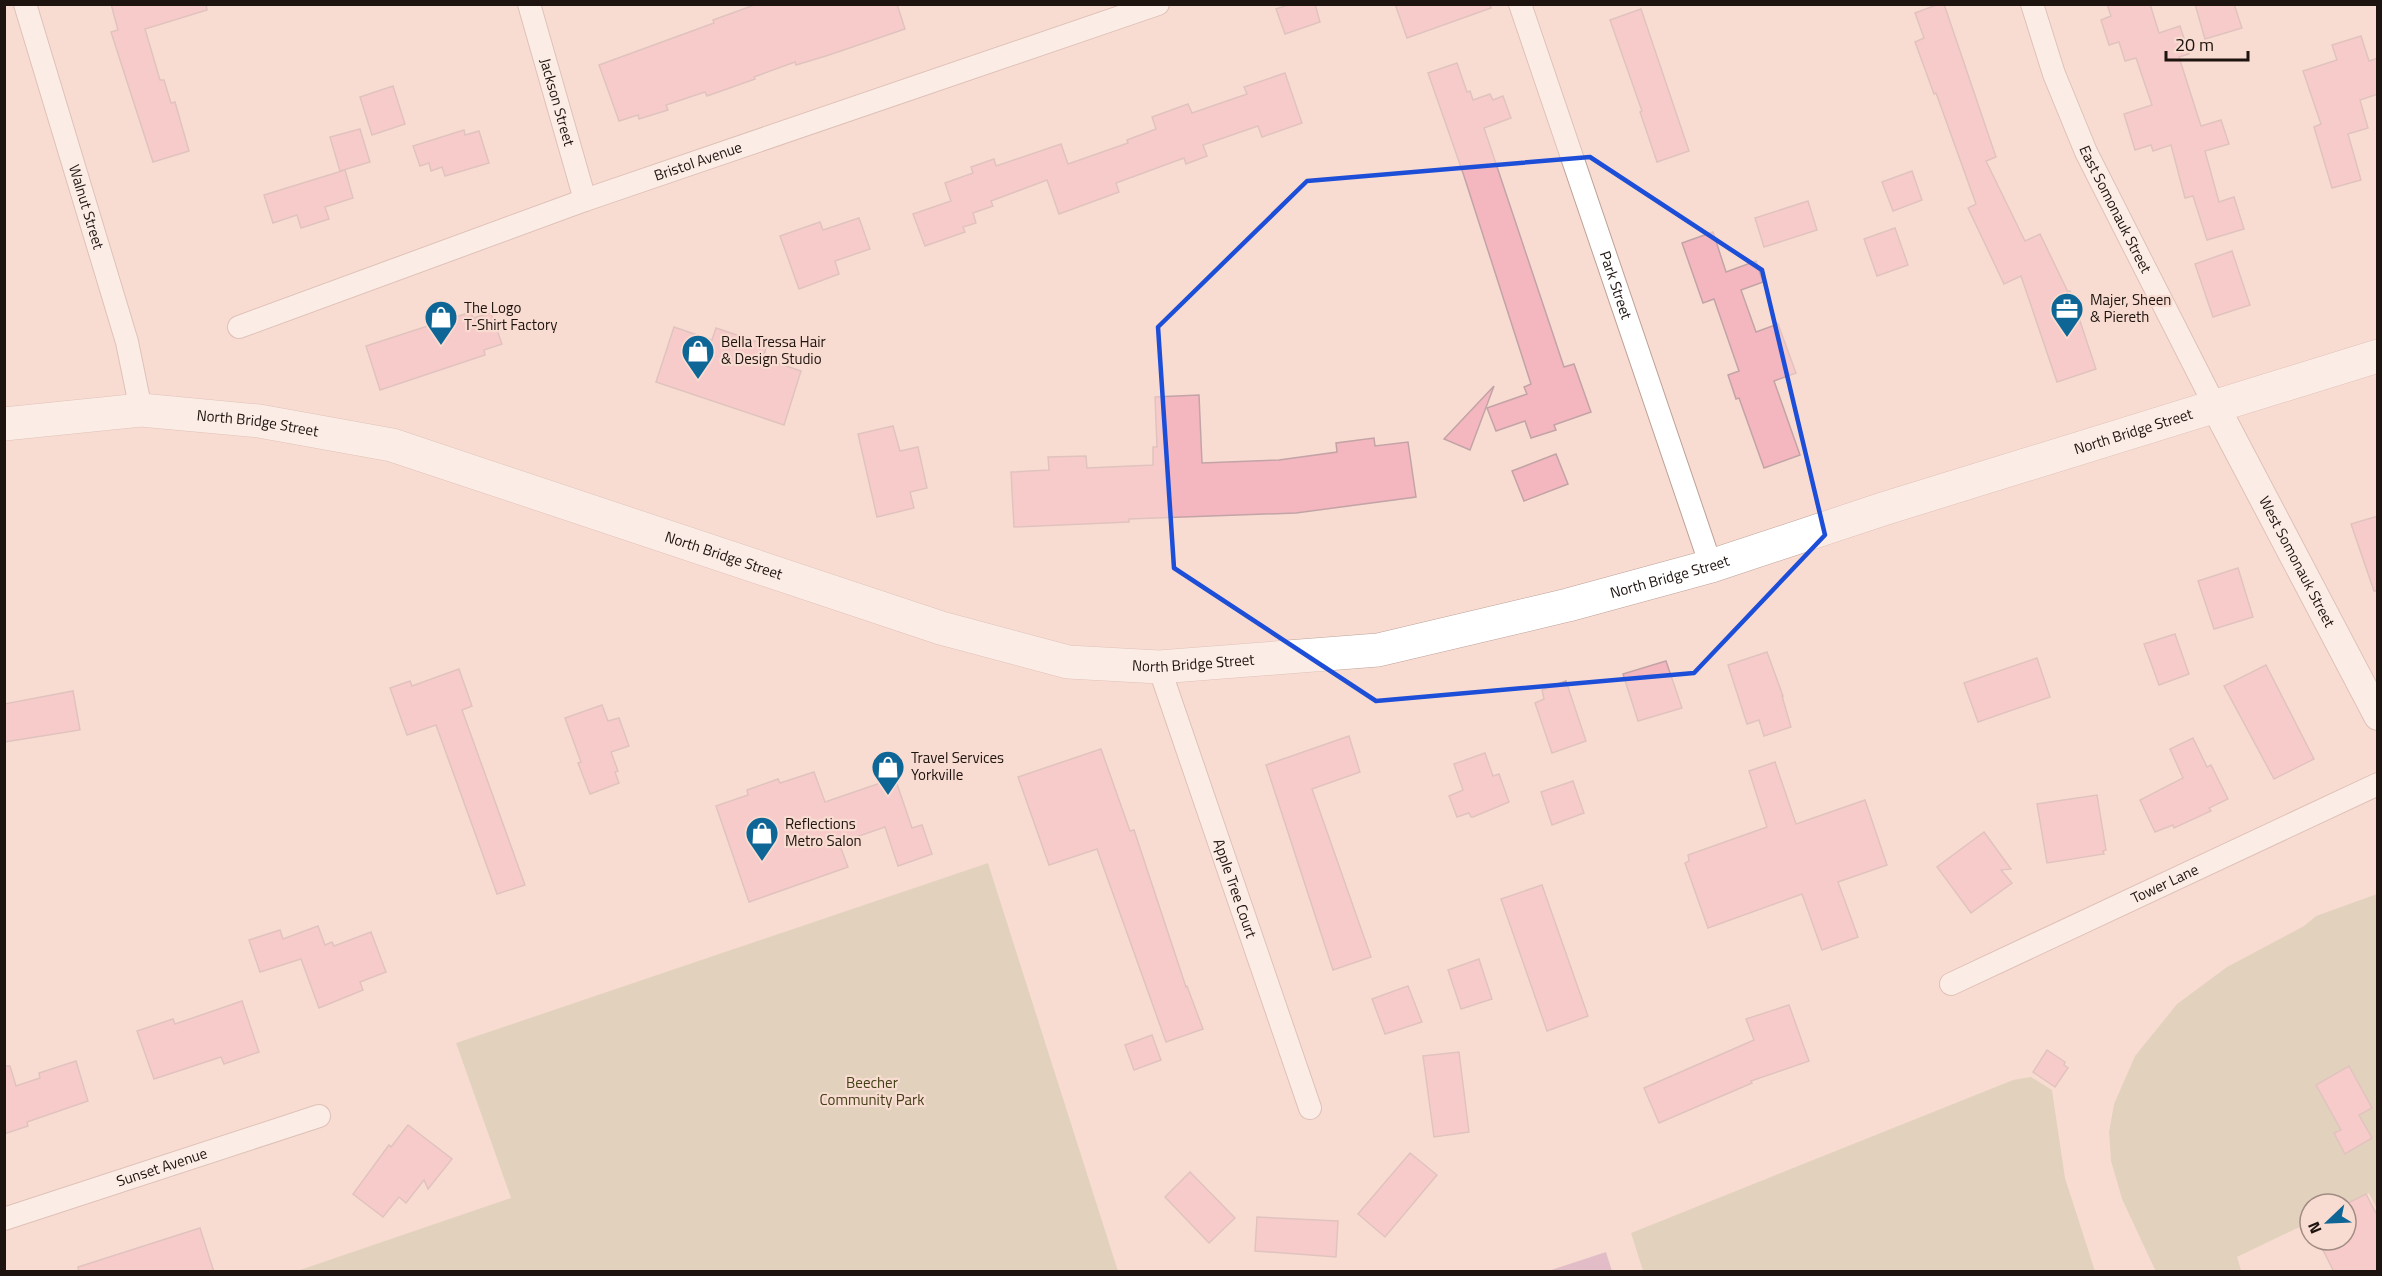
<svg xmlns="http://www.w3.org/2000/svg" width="2382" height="1276" font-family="'Titillium Web',sans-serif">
<rect width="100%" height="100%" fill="#f9dcd1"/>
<g fill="#c6c5a5">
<path d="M988,863l130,408h-821l214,-73 -55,-155z"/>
<path d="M2377,894v315l-8,-16 -23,11h-36v18l-73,35 4,13 -4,1 -81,1 -34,-73 -11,-38 -2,-29 5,-28 21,-48 42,-52 50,-37 77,-41 12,-10z"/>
<path d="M2031,1077l21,13 13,88 30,93h-452l-12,-38 382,-153z"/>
</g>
<path fill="#c696b8" d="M1606,1252l6,19h-64z"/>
<g fill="#f4b7bf" stroke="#c2a4a7" stroke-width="1.5">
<path d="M111,4h95l1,6 -62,19 15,51h4l7,23 4,-1 14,49 -36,11 -42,-130 7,-2z"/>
<path d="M757,4h140l8,25 -76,26 -33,10 -1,-3 -41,15 1,2 -48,17 -2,-4 -39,13 2,5 -29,9 -1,-4 -19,6 -20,-56 115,-42 -1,-3z"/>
<path d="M1291,4h24l5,18 -35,12 -9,-25z"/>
<path d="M1395,4h95l1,4 -84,30z"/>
<path d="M1939,4h5l52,153 -10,4 39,80 15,-7 28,58 2,-1 26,78 -39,13 -36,-106 -17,8 -36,-76 8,-4 -40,-111 -2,1 -19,-52 9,-4 -9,-25z"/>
<path d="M2107,4h43l9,29 21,-7 9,28 -10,3 22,69 20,-6 8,24 -24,7 14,51 15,-5 10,32 -37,11 -14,-44 -8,2 -14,-53 -18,6 -2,-6 -16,5 -11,-36 28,-9 -16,-47 -11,3 -6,-19 -10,3 -8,-25 10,-4z"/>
<path d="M2195,4h39l8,24 -37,11z"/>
<path d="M1641,9l48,142 -32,11 -17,-50 2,-1 -32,-91z"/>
<path d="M2361,36l8,25 9,-3v36l-18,6 8,28 -20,6 13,46 -29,8 -18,-61 7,-3 -18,-53 34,-11 -5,-15z"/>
<path d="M1457,63l10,29 3,-1 3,9 17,-6 3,6 10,-4 8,22 -27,10 80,239 10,-3 17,48 -37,13 2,5 -25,8 -6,-17 -29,10 -9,-23 40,-14 -3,-7 7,-3 -68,-211 -35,-100z"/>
<path d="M1285,73l17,50 -40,14 -4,-11 -55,19 4,11 -21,8 -2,-6 -68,25 3,9 -60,22 -12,-34 -56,21 2,5 -20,7 3,10 -13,4 2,5 -40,14 -12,-32 38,-13 -6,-18 28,-10 -2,-6 23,-8 2,7 65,-22 7,20 60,-21 -1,-3 29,-11 -4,-12 36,-13 4,9 55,-19 -3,-7z"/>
<path d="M393,86l12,38 -33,11 -12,-38z"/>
<path d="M360,129l10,33 -30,9 -10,-34z"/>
<path d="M464,130l1,5 14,-4 10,32 -44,13 -3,-9 -11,4 -2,-8 -9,3 -7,-20z"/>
<path d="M345,170l8,28 -28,9 4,12 -28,9 -4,-13 -24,8 -9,-28z"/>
<path d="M1912,171l10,29 -29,11 -11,-29z"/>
<path d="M1808,201l9,29 -53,17 -9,-29z"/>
<path d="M859,218l11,31 -35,12 4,13 -40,15 -19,-53 40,-14 3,8z"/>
<path d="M1895,228l13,37 -31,11 -13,-37z"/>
<path d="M1713,232l13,40 30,-11 7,21 -22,8 15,42 22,-8 18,49 -22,8 26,74 -36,13 -25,-70 -3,1 -8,-24 11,-4 -25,-72 -11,4 -21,-60z"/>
<path d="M2232,251l18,54 -37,12 -18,-53z"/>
<path d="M471,312l2,6 18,-5 11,31 -18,6 1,5 -105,35 -14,-44z"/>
<path d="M674,327l38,13 4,-12 51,17 -4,13 38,13 -17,54 -128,-43z"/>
<path d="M1494,386l-24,64 -26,-11z"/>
<path d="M1199,395l3,68 77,-3 58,-8 -1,-9 38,-5 1,8 33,-4 8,55 -120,16 -167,6v3l-115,5 -3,-55 38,-2 -1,-13 38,-1 1,12 66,-3v-18h4l-2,-50z"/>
<path d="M893,426l7,25 18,-4 9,41 -17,4 4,16 -37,9 -19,-83z"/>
<path d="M1556,454l12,30 -44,17 -12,-30z"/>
<path d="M2378,516v75h-4l-23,-67z"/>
<path d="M2238,568l15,49 -39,12 -16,-48z"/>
<path d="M2175,634l14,40 -30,11 -15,-41z"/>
<path d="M1767,652l16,44h-1l9,31 -27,9 -5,-16 -12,4 -19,-59z"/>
<path d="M2037,658l13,39 -72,25 -14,-39z"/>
<path d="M1666,661l16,47 -44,13 -15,-47z"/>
<path d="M2266,665l48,94 -40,20 -50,-93z"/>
<path d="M459,669l13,37 -10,4 63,175 -28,9 -61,-169 -29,10 -17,-47 20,-7 2,5z"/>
<path d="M1566,681l20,60 -34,12 -17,-50 9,-4 -2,-9z"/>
<path d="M73,691l7,39 -76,12v-38z"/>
<path d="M602,705l6,16 11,-3 10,28 -18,6 7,19 -3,1 4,11 -29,11 -12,-31 3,-1 -16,-44z"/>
<path d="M1349,736l11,36 -48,17 59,168 -38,13 -67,-205z"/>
<path d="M2193,738l14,29 4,-2 17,34 -19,9 2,3 -37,17 -1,-3 -18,7 -15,-32 43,-22 -13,-29z"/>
<path d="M1101,749l29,82 4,-1 52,157 1,-1 16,43 -37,13 -69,-193 -48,16 -31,-88z"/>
<path d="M1485,753l8,23 6,-2 10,28 -36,15h-2l-2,-4 -12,4 -8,-21 14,-6 -9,-26z"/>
<path d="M1775,762l21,62 69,-24 22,65 -49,17 20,55 -36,13 -20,-56 -94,34 -23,-65 4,-2 -1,-6 79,-28 -18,-56z"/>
<path d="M814,772l11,30 70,-24 17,50 10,-3 10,29 -34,12 -13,-39 -46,16 9,24 -99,35 -33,-96 32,-11 -1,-5 31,-11 2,4z"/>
<path d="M1573,781l11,32 -32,12 -11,-33z"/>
<path d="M2097,795l9,55 -3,1 1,3 -57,9 -10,-59z"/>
<path d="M1984,832l27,37 -10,1 11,13 -41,30 -34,-46z"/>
<path d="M1542,885l46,131 -41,15 -46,-132z"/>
<path d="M318,926l7,19 7,-3 2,4 37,-14 15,40 -26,10 3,8 -44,18 -18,-49 -41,13 -11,-32 31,-10 3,9z"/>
<path d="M1479,959l13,40 -31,10 -13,-39z"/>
<path d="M1408,986l14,36 -37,12 -13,-35z"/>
<path d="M242,1001l17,51 -35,12 -3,-7 -67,22 -17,-48 36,-12 2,5z"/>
<path d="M1789,1005l20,56 -58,20 1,2 -93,40 -15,-35 110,-48 -8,-21z"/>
<path d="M1152,1035l9,25 -27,10 -9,-25z"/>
<path d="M2047,1050l18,12 -1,3 4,3 -13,19 -22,-15z"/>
<path d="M1459,1052l10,80 -35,5 -11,-81z"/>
<path d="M76,1061l12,40 -61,21 1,4 -24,8v-68h6l6,20 24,-8 -1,-5z"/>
<path d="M2349,1066l23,42 -13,7 13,23 -27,16 -11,-21 7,-3 -25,-45z"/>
<path d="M408,1125l44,34 -24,30 -4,-9 -18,23 -7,-6 -16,20 -30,-23 36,-49 2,2z"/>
<path d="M1410,1153l27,22 -52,62 -27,-23z"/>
<path d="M1190,1172l45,46 -26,25 -44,-46z"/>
<path d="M2366,1194l12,23v55h-44l-16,-32h28v-36z"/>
<path d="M1257,1217l81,4 -2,36 -81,-6z"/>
<path d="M200,1228l14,44h-135l-1,-5z"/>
</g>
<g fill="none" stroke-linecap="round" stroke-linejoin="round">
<defs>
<g id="minor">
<path id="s1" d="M25,4l102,338 14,68"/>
<path id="s2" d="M529,4l56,196"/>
<path id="s3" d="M1520,4l191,562"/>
<path id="s4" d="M2032,4l22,70 32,78 129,254"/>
<path id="s5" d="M239,327l346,-127 573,-196"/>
<path id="s6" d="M1159,667l151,441"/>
<path id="s7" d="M1951,984l427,-200"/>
<path id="s8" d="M4,1219l315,-103"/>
</g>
<g id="tertiary">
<path id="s9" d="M2215,406l163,310"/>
</g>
<g id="trunk">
<path id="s10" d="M4,424l137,-14 118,11 133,24 549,183 127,34 91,5 219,-17 190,-45 143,-39 172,-57 495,-153"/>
</g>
</defs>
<use href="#minor" stroke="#bda197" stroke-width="24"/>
<use href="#tertiary" stroke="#bda197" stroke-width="30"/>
<use href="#trunk" stroke="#bda197" stroke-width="34"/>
<use href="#minor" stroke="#fff" stroke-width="22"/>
<use href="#tertiary" stroke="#fff" stroke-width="28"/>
<use href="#trunk" stroke="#fff" stroke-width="33"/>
</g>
<path d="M0 0H2382V1276H0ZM1590,157l172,113 63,265 -131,138 -318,28 -202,-133 -16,-241 149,-146z" fill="#f9dcd1" fill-opacity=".55" fill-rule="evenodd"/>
<path fill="none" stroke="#1d4ed8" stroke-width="4.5" stroke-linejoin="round" d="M1590,157l172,113 63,265 -131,138 -318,28 -202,-133 -16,-241 149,-146z"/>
<defs>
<symbol id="office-pin" viewBox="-11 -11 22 30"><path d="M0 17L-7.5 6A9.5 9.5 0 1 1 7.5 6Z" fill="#0d6696" stroke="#f9dcd1"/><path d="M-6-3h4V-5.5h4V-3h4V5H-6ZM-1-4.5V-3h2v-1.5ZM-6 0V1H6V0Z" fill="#fff"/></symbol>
<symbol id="shop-pin" viewBox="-11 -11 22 30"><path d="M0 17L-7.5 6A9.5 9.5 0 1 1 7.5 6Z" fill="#0d6696" stroke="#f9dcd1"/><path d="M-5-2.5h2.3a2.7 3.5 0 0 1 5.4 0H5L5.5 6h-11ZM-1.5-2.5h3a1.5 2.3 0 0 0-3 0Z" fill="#fff"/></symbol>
</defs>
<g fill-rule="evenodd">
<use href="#office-pin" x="2048" y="290" width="38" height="52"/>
<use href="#shop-pin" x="422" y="298" width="38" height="52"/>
<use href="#shop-pin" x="679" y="332" width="38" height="52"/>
<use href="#shop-pin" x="869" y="748" width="38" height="52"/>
<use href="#shop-pin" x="743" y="814" width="38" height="52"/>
</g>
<g text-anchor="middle" stroke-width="4.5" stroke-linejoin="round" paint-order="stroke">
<g font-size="15" fill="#1d130f" stroke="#f9dcd1">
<text dy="5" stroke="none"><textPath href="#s2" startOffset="102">Jackson Street</textPath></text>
<text dy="5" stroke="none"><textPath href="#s5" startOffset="488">Bristol Avenue</textPath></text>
<text dy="5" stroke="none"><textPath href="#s1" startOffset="212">Walnut Street</textPath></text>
<text dy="5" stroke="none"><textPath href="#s4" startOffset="222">East Somonauk Street</textPath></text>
<text dy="5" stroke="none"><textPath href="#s3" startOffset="297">Park Street</textPath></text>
<text dy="5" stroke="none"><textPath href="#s10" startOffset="255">North Bridge Street</textPath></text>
<text dy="5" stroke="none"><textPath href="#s10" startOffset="2199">North Bridge Street</textPath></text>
<text dy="5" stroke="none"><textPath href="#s10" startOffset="741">North Bridge Street</textPath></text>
<text dy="5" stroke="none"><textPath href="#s9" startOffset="176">West Somonauk Street</textPath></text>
<text dy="5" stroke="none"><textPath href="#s10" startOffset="1713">North Bridge Street</textPath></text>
<text dy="5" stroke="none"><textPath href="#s10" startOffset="1227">North Bridge Street</textPath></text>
<text dy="5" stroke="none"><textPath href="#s7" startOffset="236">Tower Lane</textPath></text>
<text dy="5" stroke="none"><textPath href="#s6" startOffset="234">Apple Tree Court</textPath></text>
<text dy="5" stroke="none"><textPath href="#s8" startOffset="166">Sunset Avenue</textPath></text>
</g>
<g font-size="15" fill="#1d130f" stroke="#f9dcd1" text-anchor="start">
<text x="2090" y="305">Majer, Sheen<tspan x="2090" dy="17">&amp; Piereth</tspan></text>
<text x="464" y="313">The Logo<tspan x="464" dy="17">T-Shirt Factory</tspan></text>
<text x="721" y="347">Bella Tressa Hair<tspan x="721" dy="17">&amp; Design Studio</tspan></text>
<text x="911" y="763">Travel Services<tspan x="911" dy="17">Yorkville</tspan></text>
<text x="785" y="829">Reflections<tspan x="785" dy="17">Metro Salon</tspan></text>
</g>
<g font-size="15" fill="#413f15" stroke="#f9dcd1">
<text x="872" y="1088">Beecher<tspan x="872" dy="17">Community Park</tspan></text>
</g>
</g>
<rect width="2382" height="1276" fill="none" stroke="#1d130f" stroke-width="12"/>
<g transform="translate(2328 1222) rotate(247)"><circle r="28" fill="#f9dcd1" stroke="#a18c83" stroke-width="1.5"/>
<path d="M0-4.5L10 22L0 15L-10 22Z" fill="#0d6696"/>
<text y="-9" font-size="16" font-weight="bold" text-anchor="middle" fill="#1d130f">N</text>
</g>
<path d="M2166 51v9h82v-9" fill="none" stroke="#1d130f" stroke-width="3"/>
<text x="2175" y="51" font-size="18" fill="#1d130f" stroke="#f9dcd1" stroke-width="4.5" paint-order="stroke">20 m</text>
</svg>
